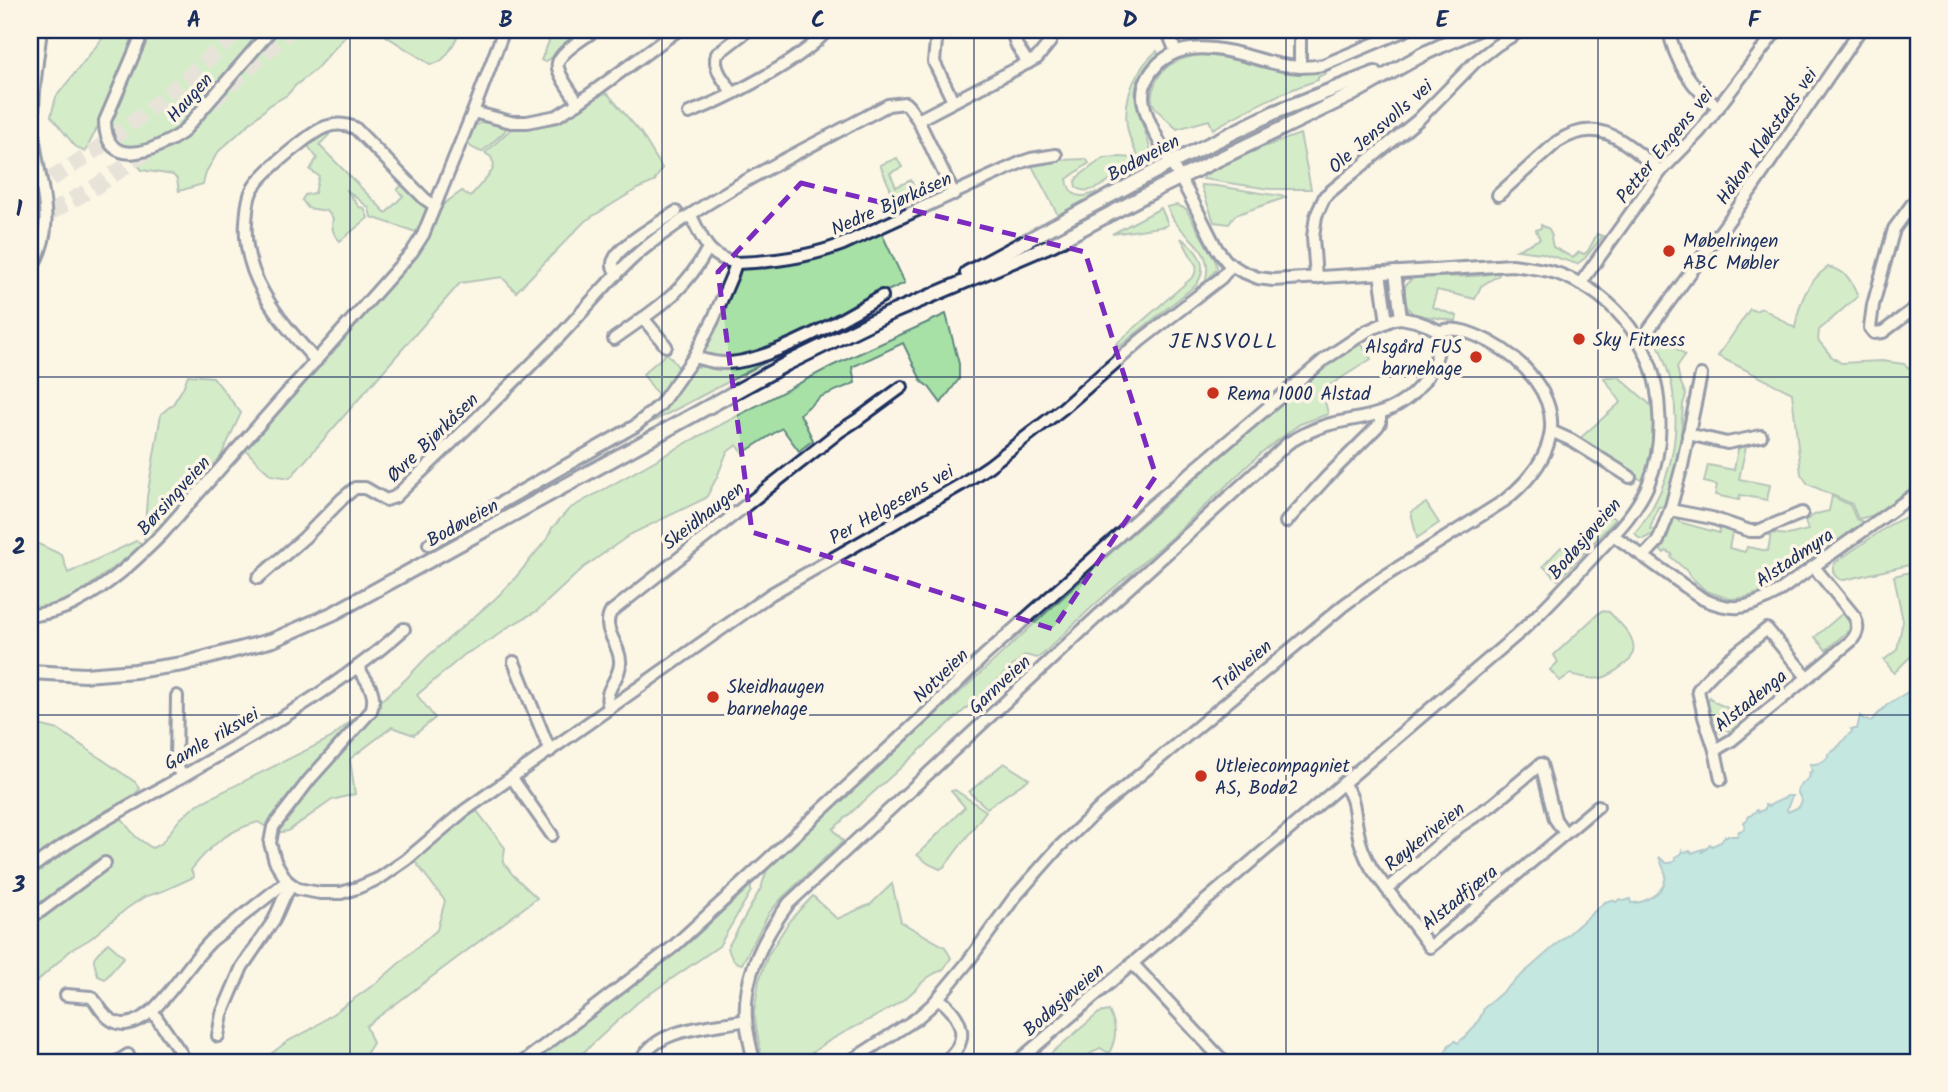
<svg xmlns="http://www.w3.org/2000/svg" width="1948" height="1092" font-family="Kalam,sans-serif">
<rect width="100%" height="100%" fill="#fcf5e5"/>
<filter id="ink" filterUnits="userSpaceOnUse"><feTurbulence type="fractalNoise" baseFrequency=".0143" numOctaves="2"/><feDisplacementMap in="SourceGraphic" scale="14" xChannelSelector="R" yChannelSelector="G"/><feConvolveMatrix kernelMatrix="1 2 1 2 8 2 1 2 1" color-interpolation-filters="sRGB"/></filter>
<g filter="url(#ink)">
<g fill="#a7e1a6" stroke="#618882" stroke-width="2">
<path d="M109,30h242l-36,40 -20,16 -8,9 -17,10 -52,47 -12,20 -3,12 -24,7 -2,-12 -4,-4 -31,-5 -23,-27 -22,-15 -12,24 -10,-6 -24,-30 5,-19z"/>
<path d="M382,30h79c-7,12 -15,35 -31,34l-44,-28z"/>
<path d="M554,30h18l2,3 -1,4 2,4 -30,21 -4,-2z"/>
<path d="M1157,51l1,4c-43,36 -13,61 -6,102l-8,11c-7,-13 -15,-28 -17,-42 -4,-28 9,-58 30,-75z"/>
<path d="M1203,55c46,3 73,24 121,13l2,5 -8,4v3c-37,12 -71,29 -105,49l-4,-9 -32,9c-4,-4 -22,-20 -23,-23 -4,-7 -2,-15 1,-22 8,-21 27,-27 48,-29z"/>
<path d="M600,93l8,1 33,39 21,35 -8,14 -17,7 -52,32 -69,71 -14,-15 -42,6 -170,195 -19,-3 -12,-11 -15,-16 106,-117 69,-80 8,-12 14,-33 21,-15 8,6 22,-26 2,-7 -3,-7 -6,-4 27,-25 31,-3 22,-7z"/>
<path d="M483,122l24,5 -3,5 -22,20c-17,-6 -18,-10 -10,-25z"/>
<path d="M322,130l7,5 -10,10 67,68 17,-17 -6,-6 7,-7 23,26 1,5 -9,19 -48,-16 -2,-9 -23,-19 13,18 5,1 4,10 -28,23c-7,-6 -9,-14 -7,-23l-6,-7 -19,-3 -6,-8 3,-5 10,-2 4,-17 -9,-6 7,-12 -11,-15z"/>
<path d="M1300,134l11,55h-41l-67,-10 2,-5 4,-3 49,-22z"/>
<path d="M1121,157l11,1 8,11 -18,7 -4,-2c-12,9 -29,23 -42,13l-1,-5 3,-5 25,-19z"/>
<path d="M897,158l5,9 -12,6 6,14 15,-7 10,24 -20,9 -21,-48z"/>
<path d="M1086,159l3,4 -22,16c2,19 15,20 30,13l-11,10 -27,15 -28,-53 6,-3z"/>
<path d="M1201,185l16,1 70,11 -52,18 -6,9 -15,-2z"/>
<path d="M1177,205l9,4 30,53 1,6 -9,12 -2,-2c7,-27 -17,-38 -31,-56 -3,-4 -5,-10 -8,-15z"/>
<path d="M1161,208l7,16 -2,2 -54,8z"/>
<path d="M1541,225l8,4 3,7 -1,2 2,9 20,11 6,-6 5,2 4,-3 9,-17 6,2 -18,22 -8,6 -35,-11 -25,-3 23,-11 -4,-9 5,-2z"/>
<path d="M881,232l24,51 -31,14 -91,46 -52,16 -31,-6 37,-77 1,-9 45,-3 40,-8z"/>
<path d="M1181,238c17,12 29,28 15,47l-77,62 -3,-3 78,-68 3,-9z"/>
<path d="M1828,267c18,4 22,11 30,29l-39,34 -1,10 13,16 10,7 41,-2 22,3 14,12v108l-44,31 -16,4 -6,-15 -44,-20 -7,-10 -9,-81 -74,-37 32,-47 5,2 7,-3 33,20c4,-25 12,-46 33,-61z"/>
<path d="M1497,271l2,4 -18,11 -6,13 -38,-9 -5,17 25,9 -1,5 -43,-7 -8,-10v-18l7,-8 64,-2 14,-2z"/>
<path d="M946,314l13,50v15l-18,24 -12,-16 -7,-5 -19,-39 -51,24 3,16 -35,14 -20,17 13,26 -14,11 -17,-23 -39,25 -6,-8 -10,7 -10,25 -11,21 -75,36 -48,34 -46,43 -29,16 -17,13 -26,14 -48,41 18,23 -21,17 -22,-8 -42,32 5,35 -23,6 -44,31 -12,2 -18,-11c-31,9 -47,23 -67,48l3,7 -31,14 -19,6 -18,12 -36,30 -19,11 -39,36 -2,7v-270l29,7 76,52 5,7 -5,5 -45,26 30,-3 16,20 16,11 9,-4 19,-25 18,-15 133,-66 33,-28 20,-12 22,-19 21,-22 68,-58 17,-17 35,-43 5,-11 17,-19 123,-69 140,-74z"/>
<path d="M1659,332l8,7v4l3,2 1,-1 14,11 -8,12 3,14 6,14 -3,9 -3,47 -13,55 -9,1 -8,22 7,2 -1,4h-5l-8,4 -4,-1 -4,-5c33,-41 48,-95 37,-147 -4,-18 -11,-34 -17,-51z"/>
<path d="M1360,342l11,17 -47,30v8l4,17 -28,10 -38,28 -89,84 -81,71 -50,48 -5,3 -12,-3 -192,174 10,12 -62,58 -12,14 -27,51c-9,-1 -12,-8 -14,-17l33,-59 6,-18 358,-330 199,-173z"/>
<path d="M667,353l12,15 -19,30 -17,-24z"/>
<path d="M766,362l-118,62 46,-57z"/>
<path d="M188,375l25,2 28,36 -24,52 -72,79 -72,54 -19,8 -24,4v-68l2,-1 30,14 6,18 68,-32 8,3 3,-47 14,-83 12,-10 10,-16z"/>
<path d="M1607,377h12l35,31c1,27 -1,48 -11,73l-65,-41 43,-38 -17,-24z"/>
<path d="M1739,444l7,2 -7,33 31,6 -3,15 -27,-5 -1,5 -24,-5 2,-10 -13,-3 4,-17 26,5z"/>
<path d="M1832,496l18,9 6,14 8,3 -76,56 -21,12 -20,7 -16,2 -25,-8 -17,-16 -2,-4 -16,-14 1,-3 -6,-3 -2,2 -3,-2 10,-31 7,-4 1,6 40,11 2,-7 12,2 -4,20 16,4 2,-5 21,4 3,-18 17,2 20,-5 -3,-9 11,-7 13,-3z"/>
<path d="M1426,503l13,20 -22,15 -6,-26z"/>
<path d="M1918,511v52l-74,17c-9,0 -15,-11 -8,-18l55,-38z"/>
<path d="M1604,513l12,6 -58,61 -15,-14 18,-19 11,6 25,-28z"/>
<path d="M1918,570v79l-24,24 -10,-13 13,-10 6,-29 -9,-45z"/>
<path d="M1601,611l8,1c12,13 33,28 21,48 -27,21 -27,22 -60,14l-10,7 -10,-11 8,-8 -4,-7z"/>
<path d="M1843,613l7,11 -1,6 -23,20 -11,-13z"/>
<path d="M1710,697l4,5 12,5 15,16 -11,9 -3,-3 -6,4 -6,-4 -9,-24z"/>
<path d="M1004,763l25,16 -42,29 -18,-16z"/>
<path d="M955,790l31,21 -41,55 -5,3 -11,-5 -12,-9 48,-48 -14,-16z"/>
<path d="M477,811l28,37 -2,14 10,13 24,23 -171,128 7,17 -12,19h-101l28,-21 22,-11 69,-49 58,-51 8,-29 -31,-41 48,-39z"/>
<path d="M892,884l9,38 44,25 6,11 -8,12c-17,5 -22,15 -35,26 -32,26 -77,36 -106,66h-40l-8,-49 5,-32 9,-26 22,-35 23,-24 24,23 34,-15z"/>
<path d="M751,885v6l-32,55 -81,56 -65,60h-39l157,-121z"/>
<path d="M108,943l16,14 -19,22 -7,-3c-7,-22 -6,-17 10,-33z"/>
<path d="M1109,1011c8,16 8,27 0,42l-9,-5 -23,14h-36l58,-49z"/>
</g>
<path fill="#82d4da" stroke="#5992a8" stroke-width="2" d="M1915,668l3,3v391h-481l1,-2 4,-1 7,-14 6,-4 3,2c3,-4 7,-5 10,-9 6,-5 14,-18 16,-26l121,-106 7,-2 4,2 4,-3 5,2 5,-2 1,4c10,1 26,-7 32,-17 2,-3 2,-7 3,-11l-7,-18 7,6h5l5,-3 -1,-3 6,-3 1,-4 1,2 7,-1 2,2 11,-4 -1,3h1l7,-8 2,2 9,-4 4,-6h12l2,-5 4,-1 2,-4 -1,-4 4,-3v-3h2l7,-6 2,2 6,-3v-4l4,1c5,-4 16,-7 18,-10h5l-5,13 1,3 11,-5 3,-6 -5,-10c3,-7 9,-9 13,-15l-1,-3 3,-2 -2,-7c8,0 12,0 18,-7v-3c12,-4 15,-17 24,-22l-1,-3h6l3,-13 5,4 6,1 16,-16 22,-14 1,-5 5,-6z"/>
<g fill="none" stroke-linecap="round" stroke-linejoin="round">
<g stroke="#cfcdca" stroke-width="16" stroke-dasharray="16 8" stroke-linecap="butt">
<path d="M212,102l78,-72"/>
<path d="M30,191c77,-43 145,-100 209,-161"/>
<path d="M30,224l65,-37 63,-43"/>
</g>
<defs>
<g id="minor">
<path d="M144,30l-39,91c0,51 52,29 77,12l89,-103"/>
<path d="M933,30l3,11 -2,21 19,39"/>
<path d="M1011,30l6,16 11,17"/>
<path d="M1167,30l9,22"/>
<path d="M1300,30v37"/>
<path d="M1669,30c5,30 24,61 50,77"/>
<path d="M733,93c-8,-11 -21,-25 -16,-39l31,-24"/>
<path d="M578,103c-6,-11 -17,-23 -20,-35 -4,-14 27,-30 37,-38"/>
<path d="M473,112l38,10h16l30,-6 21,-13 100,-73"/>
<path d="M689,113c35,-13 116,-54 138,-83"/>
<path d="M918,120l36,74"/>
<path d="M1498,195l59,-53c45,-29 69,3 104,29"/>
<path d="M1918,196l-24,33 -21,76 -3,23 4,5 9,-1 35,-26"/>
<path d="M736,263c36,-1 73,-6 107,-19l179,-82 9,-3 25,-4"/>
<path d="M30,270c32,-48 5,-91 3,-142 -1,-33 4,-66 8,-98"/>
<path d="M1395,272l6,46"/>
<path d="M1380,273l7,49"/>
<path d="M617,274c-4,-6 -6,-10 -2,-16 6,-13 47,-37 61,-46"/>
<path d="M1316,278l-3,-41 3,-21 9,-20 93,-76 57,-58 22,-17 25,-15"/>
<path d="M1580,284l81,-113 39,-40 77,-101"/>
<path d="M643,318l23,28"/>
<path d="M614,339c40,-29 70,-45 94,-91"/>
<path d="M1639,340l5,-4 107,-146 109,-160"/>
<path d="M694,357c11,3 22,7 33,6 42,-1 118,-45 155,-67"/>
<path d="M316,361c-35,-40 -74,-82 -70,-139 1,-11 1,-22 6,-32 8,-15 32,-34 46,-45 18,-14 33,-27 57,-17l70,71 10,7"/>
<path d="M1551,431l20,9 59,37"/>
<path d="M1688,434l39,9 34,-7"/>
<path d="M1670,510l42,8 38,13h8l44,-18"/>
<path d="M1286,522l39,-43 52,-52 3,-4v-10"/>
<path d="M1613,535l90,64c29,13 44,10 72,-5l143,-102"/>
<path d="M429,544l206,-118 25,-21 34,-48 19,-37 19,-45 4,-12c-29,-6 -33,-24 -45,-47"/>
<path d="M1644,556l14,-15 12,-31 12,-44 19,-91"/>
<path d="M258,578l46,-40 38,-39 13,-11h10l21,12 9,-3c55,-52 109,-105 163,-159 28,-29 53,-62 84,-88 74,-60 163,-100 246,-145l17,-2 4,4 9,13 119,-62 13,-16 5,-12"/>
<path d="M30,616c16,-3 33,-6 47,-14 33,-17 60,-43 86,-69l249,-281 11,-17 50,-123 31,-82"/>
<path d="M514,662l36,89"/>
<path d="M357,667c10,14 21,26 14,44l-61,68 -37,48 -3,16 5,18 12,20 11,8 22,4h21l16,-5 23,-10 26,-18 58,-49 307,-217 191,-110 27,-18 73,-57 79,-69 80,-62 10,-12"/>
<path d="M1807,677l-40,-48c-23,19 -51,37 -69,61l6,27 11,33 17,-10 119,-99c7,-8 8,-14 4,-24l-41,-50"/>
<path d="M177,696l-1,64 5,17"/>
<path d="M610,708c-10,-17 12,-29 10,-48 -1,-17 -19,-31 -9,-48l229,-181 17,-11 45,-33"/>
<path d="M1715,750l6,29"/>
<path d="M512,778l40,57"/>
<path d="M1343,784c14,16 10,29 15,48 2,13 7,25 14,37l58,78 168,-141"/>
<path d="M30,869c50,-38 106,-66 160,-97 75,-43 150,-86 214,-143"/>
<path d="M1387,889l73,-63 32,-21 49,-41 14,55 9,13"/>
<path d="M30,915h4l7,-4 64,-48"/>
<path d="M1132,963l92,99"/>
<path d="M66,995l25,2c5,4 7,9 11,14 16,21 33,13 50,0l29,42 3,9"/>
<path d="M938,998c25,19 34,43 6,64"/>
<path d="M152,1011c24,-23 37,-48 59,-70l76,-60"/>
<path d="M218,1036l4,-22 20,-47 32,-47 10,-23 8,-12"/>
<path d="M117,1062l11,-7"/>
<path d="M523,1062l150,-115 254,-234 57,-57 170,-152 171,-145 42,-28 27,-12 7,-1 14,3 14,5 10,5c3,37 -25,71 -59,82 -17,6 -36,7 -53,12 -15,4 -27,11 -39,18l-188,171 -311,289c-25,33 -46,73 -43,116 1,14 5,29 8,43"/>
<path d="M641,1062c13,-35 72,-35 105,-42"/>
<path d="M849,1062l67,-43 17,-15 34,-41 47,-65 44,-50 42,-40 244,-203 33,-24 127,-80c20,-16 41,-39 46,-65 8,-40 -28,-77 -60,-94 -16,-8 -33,-16 -51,-11"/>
<path d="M1017,1062l502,-429c26,-24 50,-50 74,-76 20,-22 43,-44 55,-72 10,-24 13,-48 11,-73 -2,-63 -41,-116 -100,-138 -15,-5 -31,-7 -47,-9l-239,15 -15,-2 -17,-7 -14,-9 -10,-13c-11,-21 -21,-42 -32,-62 -12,-22 -42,-67 -42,-91 0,-13 7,-24 16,-33 16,-14 34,-16 55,-14 40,4 66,24 109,16l83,-35"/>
</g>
<g id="major">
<path d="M1421,55l55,-25"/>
<path d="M967,273l204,-110 104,-51 100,-39"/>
<path d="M30,672l55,3 50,-4 48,-7 90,-24 61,-27 452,-249 100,-49 167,-71 106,-56 192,-93 76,-43"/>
</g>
</defs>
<use href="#minor" stroke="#1b2f5e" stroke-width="16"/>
<use href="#major" stroke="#1b2f5e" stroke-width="18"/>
<use href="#minor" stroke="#fcf5e5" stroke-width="10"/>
<use href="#major" stroke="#fcf5e5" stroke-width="12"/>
</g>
</g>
<path d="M0 0H1948V1092H0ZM801,183l284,69 71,224 -103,153 -301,-97 -34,-260z" fill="#fcf5e5" fill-opacity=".55" fill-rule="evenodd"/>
<path fill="none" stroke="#7b2cbf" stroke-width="5" stroke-dasharray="14 9" stroke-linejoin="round" d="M801,183l284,69 71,224 -103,153 -301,-97 -34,-260z"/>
<path fill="none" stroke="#1b2f5e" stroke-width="2" stroke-opacity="0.55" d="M350,30v1032M662,30v1032M974,30v1032M1286,30v1032M1598,30v1032M30,377h1888M30,715h1888"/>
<g fill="#c8321e" stroke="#fcf5e5" stroke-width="2.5">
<circle cx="1669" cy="251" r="7"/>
<circle cx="1579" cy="339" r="7"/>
<circle cx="1476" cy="357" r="7"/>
<circle cx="1213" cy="393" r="7"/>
<circle cx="713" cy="697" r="7"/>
<circle cx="1201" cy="776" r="7"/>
</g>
<g text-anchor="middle" stroke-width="7" stroke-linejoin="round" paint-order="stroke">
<g font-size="19" fill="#1b2f5e" stroke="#fcf5e5">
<text transform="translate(189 97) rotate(-48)" y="7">Haugen</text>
<text transform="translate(1380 126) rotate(-41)" y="7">Ole Jensvolls vei</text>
<text transform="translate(1766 136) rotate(-55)" y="7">Håkon Kløkstads vei</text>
<text transform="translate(1664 145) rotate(-51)" y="7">Petter Engens vei</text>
<text transform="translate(1143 157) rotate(-28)" y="7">Bodøveien</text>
<text transform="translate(891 203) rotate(-24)" y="7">Nedre Bjørkåsen</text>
<text transform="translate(432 437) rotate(-44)" y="7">Øvre Bjørkåsen</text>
<text transform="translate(173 495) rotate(-48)" y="7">Børsingveien</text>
<text transform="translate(891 504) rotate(-30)" y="7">Per Helgesens vei</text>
<text transform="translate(703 515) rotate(-38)" y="7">Skeidhaugen</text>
<text transform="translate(462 522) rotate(-29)" y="7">Bodøveien</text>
<text transform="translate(1584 538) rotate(-49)" y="7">Bodøsjøveien</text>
<text transform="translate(1794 557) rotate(-34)" y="7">Alstadmyra</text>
<text transform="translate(1242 665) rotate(-40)" y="7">Trålveien</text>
<text transform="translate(940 675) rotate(-44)" y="7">Notveien</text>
<text transform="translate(999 684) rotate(-43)" y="7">Garnveien</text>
<text transform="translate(1750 700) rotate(-39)" y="7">Alstadenga</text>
<text transform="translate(211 738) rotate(-30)" y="7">Gamle riksvei</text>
<text transform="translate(1424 836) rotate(-39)" y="7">Røykeriveien</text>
<text transform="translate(1459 897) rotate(-39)" y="7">Alstadfjæra</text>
<text transform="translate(1063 999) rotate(-41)" y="7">Bodøsjøveien</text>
</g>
<g font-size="19" fill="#1b2f5e" stroke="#fcf5e5" text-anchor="start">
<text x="1683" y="247">Møbelringen<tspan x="1683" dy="22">ABC Møbler</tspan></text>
<text x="1593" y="346">Sky Fitness</text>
<text x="1462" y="353" text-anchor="end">Alsgård FUS<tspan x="1462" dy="22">barnehage</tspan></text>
<text x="1227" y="400">Rema 1000 Alstad</text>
<text x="727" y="693">Skeidhaugen<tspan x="727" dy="22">barnehage</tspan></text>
<text x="1215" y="772">Utleiecompagniet<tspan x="1215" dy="22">AS, Bodø2</tspan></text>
</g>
<g font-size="21" letter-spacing="2" fill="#1b2f5e" stroke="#fcf5e5">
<text x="1224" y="348">JENSVOLL</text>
</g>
</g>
<rect width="1948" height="1092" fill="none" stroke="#fcf5e5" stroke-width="77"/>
<rect x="38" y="38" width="1872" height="1016" fill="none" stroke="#1b2f5e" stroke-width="2.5"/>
<g font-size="23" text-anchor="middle" font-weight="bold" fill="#1b2f5e">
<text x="194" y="27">A</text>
<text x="506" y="27">B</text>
<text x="818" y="27">C</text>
<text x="1130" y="27">D</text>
<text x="1442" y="27">E</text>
<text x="1754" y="27">F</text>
<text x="19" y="216">1</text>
<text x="19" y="554">2</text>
<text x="19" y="892">3</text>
</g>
</svg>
